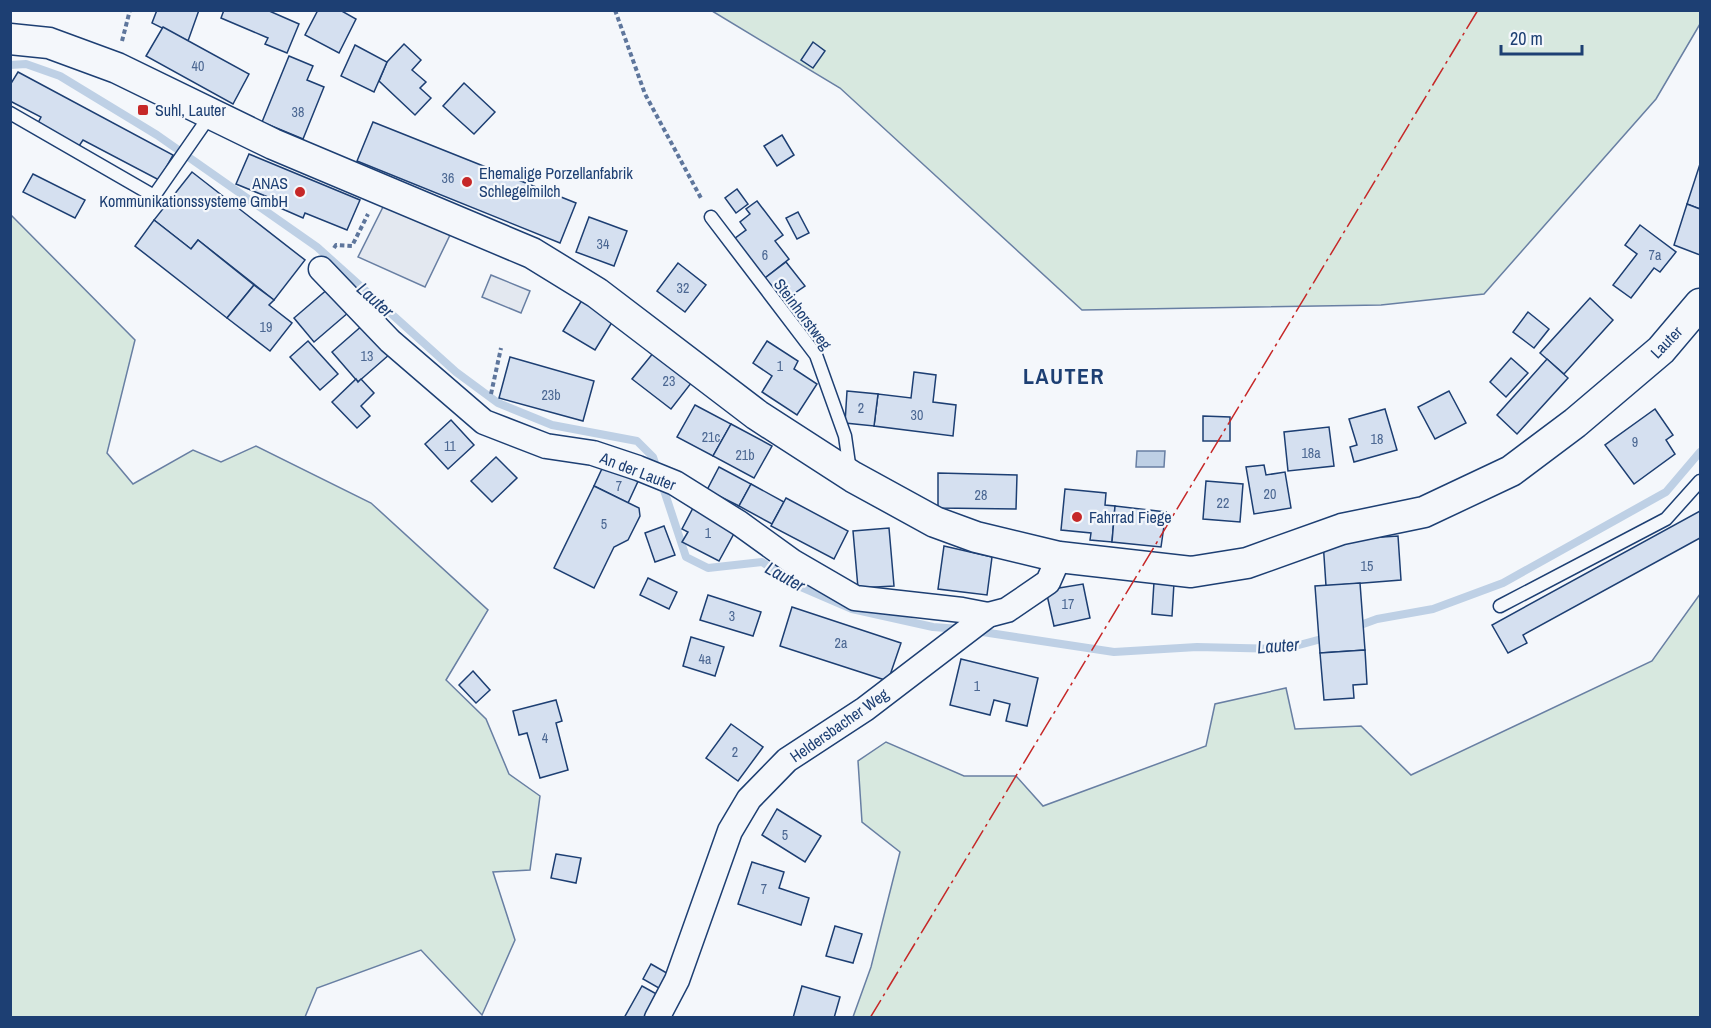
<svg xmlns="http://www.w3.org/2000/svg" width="1711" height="1028" font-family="'Archivo Narrow',sans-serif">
<rect width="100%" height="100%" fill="#f4f7fb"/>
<g fill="#d7e8df" stroke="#687fa3" stroke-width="1.5">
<path d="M1700,10v14l-44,75 -172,195 -103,11 -299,5 -242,-222 -128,-77z"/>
<path d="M11,215l124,125 -28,113 26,31 60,-34 28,12 35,-16 115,57 117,107 -42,70 40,39 23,55 31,22 -10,74 -37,2 22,68 -33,75 -61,-65 -104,38 -12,29h-294z"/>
<path d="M1700,594v423h-847l18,-50 29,-115 -38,-30 -4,-61 28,-19 78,34h52l27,30 163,-60 9,-42 71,-16 9,41 66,-3 50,49 241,-114z"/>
</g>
<g fill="#e3e8f0" stroke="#687fa3" stroke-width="1.5">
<path d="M384,205l66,30 -25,52 -67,-30z"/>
<path d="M491,275l39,16 -9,22 -39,-16z"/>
</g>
<path fill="#bed0e5" stroke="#687fa3" stroke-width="1.5" d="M1137,451h28l-1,16h-28z"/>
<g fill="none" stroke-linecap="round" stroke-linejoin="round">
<g stroke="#bed0e5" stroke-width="8">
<path d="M10,65l16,-1 34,12 97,59 160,112 139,125 42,31 54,22 85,16 16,16 33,100 22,11 54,-6 39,25 51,22 81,18 27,2"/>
<path d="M1355,627l22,-8 56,-10 70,-26 163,-91 34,-40"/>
<path d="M976,631l138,21 83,-5 87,2 45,-12"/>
</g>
</g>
<g fill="#d5e0f0" stroke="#1d3f73" stroke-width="1.5">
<path d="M157,10h42l-11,31 -36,-18z"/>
<path d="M224,10h43l32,14 -12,29 -22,-9 3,-6 -47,-20z"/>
<path d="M318,10h22l16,9 -17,34 -34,-18z"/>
<path d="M163,27l86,47 -16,30 -87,-48z"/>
<path d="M813,42l12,9 -12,17 -12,-8z"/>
<path d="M404,44l17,16 -9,10 14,12 -6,6 11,10 -16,17 -36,-34 8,-19z"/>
<path d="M355,45l32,17 -13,30 -33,-16z"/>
<path d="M289,56l24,10 -6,14 17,7 -21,52 -41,-17z"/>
<path d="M18,72l155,83 -14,25 -76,-40 -4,6 -41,-23 3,-6 -31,-16v-16z"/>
<path d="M464,83l31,29 -21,22 -31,-28z"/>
<path d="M373,122l203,81 -16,40 -203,-82z"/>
<path d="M782,135l12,20 -17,11 -13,-20z"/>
<path d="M249,154l111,46 -13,30 -42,-17 -2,5 -25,-11 2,-5 -44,-18z"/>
<path d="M1700,164v45l-13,-5z"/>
<path d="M192,172l113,88 -31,40 -76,-60 -7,9 -37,-29z"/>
<path d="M33,174l52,26 -10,18 -52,-26z"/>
<path d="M737,189l11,15 -12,9 -11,-15z"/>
<path d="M757,201l26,34 -8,6 14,18 -24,19 -31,-39 12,-9 -6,-8 10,-8 -4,-5z"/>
<path d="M1687,204l13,5v46l-26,-10z"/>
<path d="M798,212l11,21 -12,6 -11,-21z"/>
<path d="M589,217l38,14 -13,35 -38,-14z"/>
<path d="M154,220l37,29 7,-9 56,45 -27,33 -92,-72z"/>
<path d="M1640,225l36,27 -16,20 -6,-4 -23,30 -18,-13 24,-31 -12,-9z"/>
<path d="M786,262l19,24 -22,15 -18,-23z"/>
<path d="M678,263l28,22 -21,27 -28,-21z"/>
<path d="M254,285l20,15 -5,5 23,18 -22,28 -43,-33z"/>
<path d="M329,288l20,24 -35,30 -20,-24z"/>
<path d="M1590,298l23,22 -49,54 -24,-21z"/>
<path d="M582,300l32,19 -19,31 -32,-19z"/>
<path d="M1528,312l21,17 -15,19 -21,-16z"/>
<path d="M364,324l26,30 -32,28 -26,-30z"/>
<path d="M308,341l30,33 -18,16 -30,-33z"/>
<path d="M767,341l31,20 -4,8 23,15 -20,31 -35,-23 10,-16 -19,-13z"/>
<path d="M654,352l38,30 -21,27 -39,-30z"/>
<path d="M510,357l84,24 -11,40 -84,-23z"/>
<path d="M1511,358l17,15 -22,24 -16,-15z"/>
<path d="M1547,359l21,19 -51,56 -20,-19z"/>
<path d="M914,372l22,3 -3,27 23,3 -3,31 -79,-10 4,-32 33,4z"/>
<path d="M356,379l2,3 3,-3 13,14 -13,13 9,10 -13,12 -25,-26z"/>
<path d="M847,391l31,3 -4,32 -29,-3z"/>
<path d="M1449,391l17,32 -31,16 -17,-32z"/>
<path d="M695,405l36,19 -18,32 -36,-19z"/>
<path d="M1385,409l12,41 -43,12 -4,-15 7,-2 -8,-26z"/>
<path d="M1655,409l18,26 -7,5 9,14 -41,30 -29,-39z"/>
<path d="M1203,416l27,1v24h-27z"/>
<path d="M451,420l23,25 -26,24 -23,-25z"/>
<path d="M731,424l41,22 -18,32 -41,-22z"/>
<path d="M1329,427l5,39 -46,5 -4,-39z"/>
<path d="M496,457l21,21 -25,24 -21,-21z"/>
<path d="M606,460l34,17 -12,26 -34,-17z"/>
<path d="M1264,465l2,10 19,-3 6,36 -37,6 -8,-47z"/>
<path d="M719,467l32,17 -12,22 -32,-16z"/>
<path d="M938,473l79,2 -1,34 -78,-1z"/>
<path d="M1206,481l37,3 -3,38 -37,-3z"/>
<path d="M751,484l33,18 -12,22 -33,-18z"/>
<path d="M594,486l45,22 1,8 -12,24 -14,7 -20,41 -40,-20z"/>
<path d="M1065,489l41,4 -1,12 10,1 -3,36 -22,-2 1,-7 -30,-3z"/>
<path d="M786,498l62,33 -14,28 -63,-33z"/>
<path d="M694,506l43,22 -18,33 -37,-19 6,-10 -6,-3z"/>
<path d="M1115,506l51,6 -5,35 -49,-5z"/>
<path d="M1700,511v27l-177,97 4,8 -19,10 -16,-28z"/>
<path d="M664,526l11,29 -20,7 -10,-29z"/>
<path d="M889,528l5,58 -36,2 -5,-57z"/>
<path d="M1398,536l3,44 -75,6 -3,-45z"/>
<path d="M944,546l48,11 -5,38 -49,-6z"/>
<path d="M648,578l29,14 -8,17 -29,-14z"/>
<path d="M1154,582l20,1 -2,33 -20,-2z"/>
<path d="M1360,583l5,67 -45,3 -5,-67z"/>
<path d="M1083,584l7,34 -36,8 -7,-31 12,-7z"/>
<path d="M708,595l53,17 -8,24 -53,-16z"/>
<path d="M792,607l109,36 -13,38 -108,-35z"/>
<path d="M691,637l33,10 -9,29 -32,-10z"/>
<path d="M1365,650l2,34 -14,1 1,13 -30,2 -4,-47z"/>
<path d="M961,659l77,19 -11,48 -21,-5 4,-17 -16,-4 -4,15 -40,-10z"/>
<path d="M473,671l17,19 -14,13 -17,-18z"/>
<path d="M556,700l6,21 -6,2 12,47 -28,8 -13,-45 -8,2 -6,-24z"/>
<path d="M731,724l32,23 -25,34 -32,-23z"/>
<path d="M777,809l44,27 -16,26 -43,-27z"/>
<path d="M556,854l25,4 -5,25 -25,-5z"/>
<path d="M752,862l32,10 -5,16 30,10 -8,27 -63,-21z"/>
<path d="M835,926l27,8 -9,29 -27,-7z"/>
<path d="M651,964l21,12 -8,15 -21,-12z"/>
<path d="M642,986l20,11 -12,21h-26z"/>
<path d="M802,986l38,11 -6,21h-41z"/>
</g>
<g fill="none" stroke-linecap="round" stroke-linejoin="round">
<defs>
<g id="service">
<path d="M10,113l144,83 57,-82"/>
<path d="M711,217l105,138 29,81 5,35"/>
<path d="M1500,606l166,-87 34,-38"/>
</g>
<g id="minor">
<path d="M321,269l69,72 94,81 62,24 47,7 45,15 37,15 64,40 54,39 62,36 107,12 26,5"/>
<path d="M657,1018l20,-38 53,-149 19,-32 38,-39 78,-51 123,-94 19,-5 41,-28 11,-25"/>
</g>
<path id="tertiary" d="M10,39l39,4 68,25 156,76 259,109 65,40 160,122 96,62 82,45 41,15 83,20 132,15 56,-9 95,-34 82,-17 87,-41 64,-48 86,-73 39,-46"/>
</defs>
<use href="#service" stroke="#1d3f73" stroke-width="15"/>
<use href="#minor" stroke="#1d3f73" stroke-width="27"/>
<use href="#tertiary" stroke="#1d3f73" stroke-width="33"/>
<g stroke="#5e769c" stroke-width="4" stroke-dasharray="4.5 3" stroke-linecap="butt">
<path d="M615,10l30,84 57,106"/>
<path d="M122,41l8,-31"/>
<path d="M334,248l2,-3 16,1 16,-32"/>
<path d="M491,394l10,-46"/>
</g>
<use href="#service" stroke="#f4f7fb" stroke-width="12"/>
<use href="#minor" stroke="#f4f7fb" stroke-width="24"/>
<use href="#tertiary" stroke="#f4f7fb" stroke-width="30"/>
<path stroke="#c62828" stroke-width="1.5" stroke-dasharray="21 4.5 3 4.5" stroke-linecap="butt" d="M870,1018l608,-1008"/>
</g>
<g fill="#c62828" stroke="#f4f7fb" stroke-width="2">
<rect x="137" y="104" width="12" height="12" rx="3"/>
<circle cx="467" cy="182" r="6"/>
<circle cx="300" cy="192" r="6"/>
<circle cx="1077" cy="517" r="6"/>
</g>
<g text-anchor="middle" stroke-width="4.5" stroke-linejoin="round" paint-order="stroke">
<g font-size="14" fill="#4b6792">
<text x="198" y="71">40</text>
<text x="298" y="117">38</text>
<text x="448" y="183">36</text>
<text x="603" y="249">34</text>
<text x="765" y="260">6</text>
<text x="1655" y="260">7a</text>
<text x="683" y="293">32</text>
<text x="266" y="332">19</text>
<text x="367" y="361">13</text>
<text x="780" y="371">1</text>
<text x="669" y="386">23</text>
<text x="551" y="400">23b</text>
<text x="861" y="413">2</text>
<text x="917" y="420">30</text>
<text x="711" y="442">21c</text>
<text x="1377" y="444">18</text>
<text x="1635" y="447">9</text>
<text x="450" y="451">11</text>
<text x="1311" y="458">18a</text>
<text x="745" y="460">21b</text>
<text x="619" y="491">7</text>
<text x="1270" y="499">20</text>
<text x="981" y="500">28</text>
<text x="1223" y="508">22</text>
<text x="604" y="529">5</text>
<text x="708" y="538">1</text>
<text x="1367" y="571">15</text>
<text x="1068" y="609">17</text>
<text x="732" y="621">3</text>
<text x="841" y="648">2a</text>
<text x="705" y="664">4a</text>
<text x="977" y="691">1</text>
<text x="545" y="743">4</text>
<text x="735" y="757">2</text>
<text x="785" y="840">5</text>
<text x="764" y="894">7</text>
</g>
<g font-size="16" fill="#1d3f73" stroke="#f4f7fb" text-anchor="start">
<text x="155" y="116">Suhl, Lauter</text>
<text x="479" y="179">Ehemalige Porzellanfabrik<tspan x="479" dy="18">Schlegelmilch</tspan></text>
<text x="288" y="189" text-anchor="end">ANAS<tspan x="288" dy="18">Kommunikationssysteme GmbH</tspan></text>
<text x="1089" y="523">Fahrrad Fiege</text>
</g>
<g font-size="16" fill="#1d3f73" stroke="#f4f7fb">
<text transform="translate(803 314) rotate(53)" y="6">Steinhorstweg</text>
<text transform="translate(1666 342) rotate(-46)" y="6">Lauter</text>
<text transform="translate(638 471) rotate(21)" y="6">An der Lauter</text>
<text transform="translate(839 725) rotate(-35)" y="6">Heldersbacher Weg</text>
</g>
<g font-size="18" font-style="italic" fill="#1d3f73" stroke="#f4f7fb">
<text transform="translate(375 300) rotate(42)" y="6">Lauter</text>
<text transform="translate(785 577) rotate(29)" y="6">Lauter</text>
<text transform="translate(1278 646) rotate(-4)" y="6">Lauter</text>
</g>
<g font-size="22" font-weight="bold" letter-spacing="1.5" fill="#1d3f73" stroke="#f4f7fb">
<text x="1064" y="384">LAUTER</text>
</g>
</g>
<rect width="1711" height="1028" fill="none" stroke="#1d3f73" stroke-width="24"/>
<path d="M1501 45v9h81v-9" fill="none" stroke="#1d3f73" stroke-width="3"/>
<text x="1510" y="45" font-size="18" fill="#1d3f73" stroke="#f4f7fb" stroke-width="4.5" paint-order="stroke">20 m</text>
</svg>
